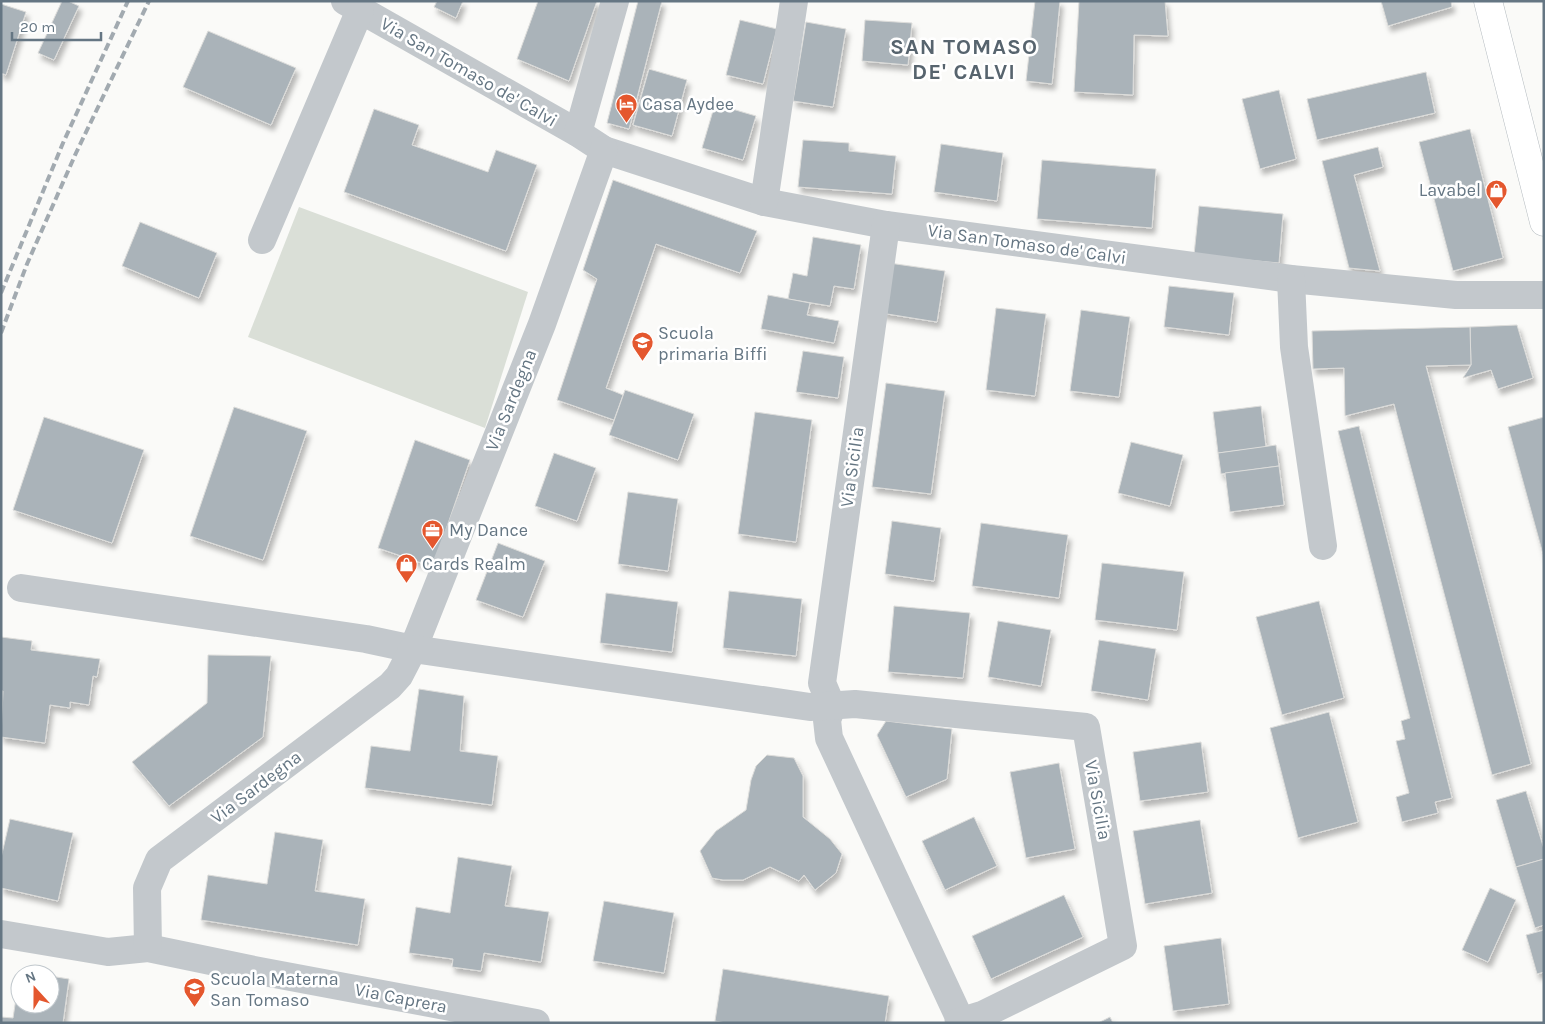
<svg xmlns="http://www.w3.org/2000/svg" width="1545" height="1024" font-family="Karla,sans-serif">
<defs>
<filter id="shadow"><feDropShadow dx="3" dy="5.5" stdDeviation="2.5" flood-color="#0004"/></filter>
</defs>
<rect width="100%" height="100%" fill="#fafaf8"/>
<path fill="#dadfd7" d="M299,207l229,85 -43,136 -237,-91z"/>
<g fill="#aab3b9" stroke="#dcdcda" filter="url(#shadow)">
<path d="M62,1h6l11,5 -25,54 -16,-7z"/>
<path d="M437,1h26l-7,17 -22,-11z"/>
<path d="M538,1h59l-28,80 -52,-22z"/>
<path d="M638,1h24l-33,128 -22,-6z"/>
<path d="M1035,1h25l-8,83 -26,-3z"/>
<path d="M1079,1h86l3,35 -34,-1 -1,60 -59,-3z"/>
<path d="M1381,1h70l1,6 -64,19z"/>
<path d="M1,4l25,8 -20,63 -5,-2z"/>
<path d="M740,20l37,9 -14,55 -37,-9z"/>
<path d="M865,20l47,3 -4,42 -46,-4z"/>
<path d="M806,22l40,7 -13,78 -40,-6z"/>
<path d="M208,31l88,37 -25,57 -88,-38z"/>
<path d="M649,69l38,11 -15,56 -39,-11z"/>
<path d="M1426,72l9,41 -118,27 -10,-41z"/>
<path d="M1279,90l17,69 -36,10 -18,-70z"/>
<path d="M715,104l41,12 -13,44 -41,-12z"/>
<path d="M374,109l45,16 -7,20 76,27 8,-22 41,15 -31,86 -162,-59z"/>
<path d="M1470,129l33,129 -50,13 -34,-129z"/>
<path d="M803,140l46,3v8l47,5 -4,38 -94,-7z"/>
<path d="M941,144l62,9 -6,48 -63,-9z"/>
<path d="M1378,147l5,20 -29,8 26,96 -31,-3 -27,-107z"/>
<path d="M1042,160l114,9 -4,59 -115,-9z"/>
<path d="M613,180l144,51 -17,42 -84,-29 -50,144 17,7 -9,25 -57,-20 40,-121 -14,-9z"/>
<path d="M1199,206l84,8 -4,49 -85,-8z"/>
<path d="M140,222l77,31 -18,45 -77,-32z"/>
<path d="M813,237l48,8 -7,44 -20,-3 -4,20 -42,-7 5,-26 14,3z"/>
<path d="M889,263l56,8 -8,51 -56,-9z"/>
<path d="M1169,286l65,7 -5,42 -65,-8z"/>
<path d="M768,295l42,8 -3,12 32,6 -5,22 -73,-14z"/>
<path d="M996,308l50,6 -11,82 -49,-6z"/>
<path d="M1081,310l49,7 -11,80 -49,-6z"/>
<path d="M1517,325l16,53 -35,11 -7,-19 -28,8 8,-13 -1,-38z"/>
<path d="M1470,327l1,38 -45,1 105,398 -39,11 -98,-371 -49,12 -1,-48 -31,1 -1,-38z"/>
<path d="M803,351l41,6 -6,41 -42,-6z"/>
<path d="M886,383l59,8 -14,103 -59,-7z"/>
<path d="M625,390l69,24 -16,46 -69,-25z"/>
<path d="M1261,406l5,41 -48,6 -5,-41z"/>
<path d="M234,407l73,24 -44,129 -73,-24z"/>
<path d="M755,412l57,8 -16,122 -58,-8z"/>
<path d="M44,417l100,33 -32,93 -99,-33z"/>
<path d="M1544,417v141l-36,-131z"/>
<path d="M1359,426l93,372 -17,4 3,11 -36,9 -6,-25 13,-4 -13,-52 9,-2 -4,-18 9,-3 -72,-287z"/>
<path d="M415,440l55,20 -37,107 -55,-19z"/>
<path d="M1131,442l52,13 -13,51 -52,-13z"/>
<path d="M1276,445l3,21 -58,8 -3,-21z"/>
<path d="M554,453l42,15 -19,53 -42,-15z"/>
<path d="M1279,466l5,39 -54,7 -5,-39z"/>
<path d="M628,492l50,7 -10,72 -50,-7z"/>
<path d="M892,521l49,7 -7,53 -49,-7z"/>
<path d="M981,523l87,12 -9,63 -87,-12z"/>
<path d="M498,543l47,18 -22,56 -47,-17z"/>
<path d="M1102,563l82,9 -7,58 -82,-10z"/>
<path d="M729,591l73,8 -6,57 -73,-8z"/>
<path d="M606,593l72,9 -6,50 -72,-9z"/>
<path d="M1319,601l25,97 -62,17 -26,-98z"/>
<path d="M894,606l76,7 -7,65 -75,-6z"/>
<path d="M998,621l53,9 -10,56 -53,-9z"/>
<path d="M1,637l31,4 -1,9 69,9 -3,18 -4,-1 -4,29 -19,-3v6l-20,-3 -5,38 -44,-6 2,-46h-2z"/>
<path d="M1099,640l57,9 -8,51 -57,-9z"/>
<path d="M208,655l63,1 -8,81 -94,69 -37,-44 75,-59z"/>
<path d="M419,689l45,7 -4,55 38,5 -6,49 -127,-17 6,-42 39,5z"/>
<path d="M1329,712l29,110 -60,16 -28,-110z"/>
<path d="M886,721l66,8 -5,50 -41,18 -29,-62z"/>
<path d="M1201,742l7,50 -68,9 -7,-49z"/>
<path d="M767,755l27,3 9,18v41l27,22 12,15 -6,19 -21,17 -11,-15 -5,6 -29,-14 -27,13h-20l-11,-2 -12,-27 16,-20 30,-21 5,-30 5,-14z"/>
<path d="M1059,763l16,86 -49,9 -16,-86z"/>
<path d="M1526,791l18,58v10l-28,8 -20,-67z"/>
<path d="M974,817l23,49 -52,24 -23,-49z"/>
<path d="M10,819l63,14 -15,68 -57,-13v-30z"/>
<path d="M1200,820l12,73 -67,11 -12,-73z"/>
<path d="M275,832l48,8 -8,51 50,8 -7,46 -157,-25 7,-45 59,9z"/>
<path d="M458,857l54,9 -7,40 44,6 -8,50 -57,-9 -3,18 -29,-4 1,-8 -44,-6 7,-46 34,6z"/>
<path d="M1544,859v66l-9,3 -19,-61z"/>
<path d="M1490,888l26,12 -28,62 -26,-12z"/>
<path d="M1064,895l19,42 -92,42 -19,-43z"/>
<path d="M604,901l70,12 -10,60 -71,-12z"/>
<path d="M1544,930v42l-7,2 -11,-39z"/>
<path d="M1221,938l8,66 -56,7 -9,-65z"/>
<path d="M723,969l166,27 -4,27h-159l-11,-2z"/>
<path d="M20,972l13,2h-13v30h30v-28l19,3 -6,44h-62v-6l12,1z"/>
<path d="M1110,1017l3,6h-15z"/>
</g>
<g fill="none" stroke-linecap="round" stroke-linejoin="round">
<defs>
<path id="secondary" d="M1488,1l56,221"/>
</defs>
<use href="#secondary" stroke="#b3babf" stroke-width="29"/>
<g stroke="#c3c8cc" stroke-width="28">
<path d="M345,1l233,132 26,17 160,52 122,23 405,54 165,16h88"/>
<path d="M578,133l37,-132"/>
<path d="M764,202l30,-201"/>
<path d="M886,225l-64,458 10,24 -5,13 2,18 129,277 1,8"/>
<path d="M262,240l98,-230"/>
<path d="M1291,279l3,68 29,199"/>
<path d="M21,588l345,51 47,10 129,-325 62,-174"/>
<path d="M1,934l107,18 40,-4 111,23 277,52"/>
<path d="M148,948l-1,-60 12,-28 231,-174 9,-10 14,-27 397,58 45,-3 231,23 37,219 -141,69 -23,7"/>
</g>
<use href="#secondary" stroke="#fff" stroke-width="28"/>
<g stroke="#a2aab0" stroke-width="4" stroke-dasharray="8 4" stroke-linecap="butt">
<path d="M1,293l62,-150 65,-142"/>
<path d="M1,333l26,-69 49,-111 73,-152"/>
</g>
</g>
<defs>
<symbol id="hotel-pin" viewBox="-11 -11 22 30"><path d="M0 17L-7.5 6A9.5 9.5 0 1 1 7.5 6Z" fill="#e4572e" stroke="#fff"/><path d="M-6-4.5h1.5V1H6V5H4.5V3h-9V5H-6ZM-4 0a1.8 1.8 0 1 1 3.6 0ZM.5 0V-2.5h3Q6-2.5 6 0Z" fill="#fff"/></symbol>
<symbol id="shop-pin" viewBox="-11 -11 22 30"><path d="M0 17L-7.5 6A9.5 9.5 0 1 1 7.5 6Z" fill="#e4572e" stroke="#fff"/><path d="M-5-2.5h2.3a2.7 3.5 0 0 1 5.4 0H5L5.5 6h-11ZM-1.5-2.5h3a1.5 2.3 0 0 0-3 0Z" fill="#fff"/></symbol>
<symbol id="school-pin" viewBox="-11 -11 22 30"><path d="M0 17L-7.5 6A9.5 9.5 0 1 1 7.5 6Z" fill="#e4572e" stroke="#fff"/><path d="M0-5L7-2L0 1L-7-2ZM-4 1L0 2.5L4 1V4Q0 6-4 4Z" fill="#fff"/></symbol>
<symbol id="office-pin" viewBox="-11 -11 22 30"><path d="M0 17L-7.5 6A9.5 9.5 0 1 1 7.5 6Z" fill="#e4572e" stroke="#fff"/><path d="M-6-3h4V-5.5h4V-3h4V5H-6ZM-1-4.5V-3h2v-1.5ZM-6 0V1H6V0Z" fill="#fff"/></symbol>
</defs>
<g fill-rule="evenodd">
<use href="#hotel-pin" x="614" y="92" width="25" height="34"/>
<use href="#shop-pin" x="1484" y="178" width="25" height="34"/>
<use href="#school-pin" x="630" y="330" width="25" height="34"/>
<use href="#office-pin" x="420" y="518" width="25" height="34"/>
<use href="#shop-pin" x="394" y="552" width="25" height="34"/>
<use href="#school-pin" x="182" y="976" width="25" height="34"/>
</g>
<g text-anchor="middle" stroke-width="5" stroke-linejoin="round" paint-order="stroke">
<g font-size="18" fill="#657683" stroke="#fff">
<text transform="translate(469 72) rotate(30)" y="6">Via San Tomaso de' Calvi</text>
<text transform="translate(1027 244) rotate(8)" y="6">Via San Tomaso de' Calvi</text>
<text transform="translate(511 400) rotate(-68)" y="6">Via Sardegna</text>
<text transform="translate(852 467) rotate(-82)" y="6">Via Sicilia</text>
<text transform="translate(256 787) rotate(-37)" y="6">Via Sardegna</text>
<text transform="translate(1098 800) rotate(80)" y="6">Via Sicilia</text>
<text transform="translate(401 998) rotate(11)" y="6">Via Caprera</text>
</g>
<g font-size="18" fill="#657683" stroke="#fff" text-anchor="start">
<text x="642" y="110">Casa Aydee</text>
<text x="1481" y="196" text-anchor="end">Lavabel</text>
<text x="658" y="339">Scuola<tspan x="658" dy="21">primaria Biffi</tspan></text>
<text x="449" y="536">My Dance</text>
<text x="422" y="570">Cards Realm</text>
<text x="210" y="985">Scuola Materna<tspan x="210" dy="21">San Tomaso</tspan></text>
</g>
<g font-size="22" font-weight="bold" letter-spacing="1" fill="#57646e" stroke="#fff">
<text x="964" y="54">SAN TOMASO<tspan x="964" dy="25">DE' CALVI</tspan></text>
</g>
</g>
<rect width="1545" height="1024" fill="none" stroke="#657683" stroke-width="5"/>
<g transform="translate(35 989) rotate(339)"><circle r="24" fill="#ffffff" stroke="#c1c8cd"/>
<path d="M0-4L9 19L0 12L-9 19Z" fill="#e4572e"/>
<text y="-8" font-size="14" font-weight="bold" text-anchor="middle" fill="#657683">N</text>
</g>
<path d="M12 32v8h89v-8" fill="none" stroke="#657683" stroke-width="2.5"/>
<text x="20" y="32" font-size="15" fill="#657683" stroke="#ffffff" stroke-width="4" paint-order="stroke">20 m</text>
</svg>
